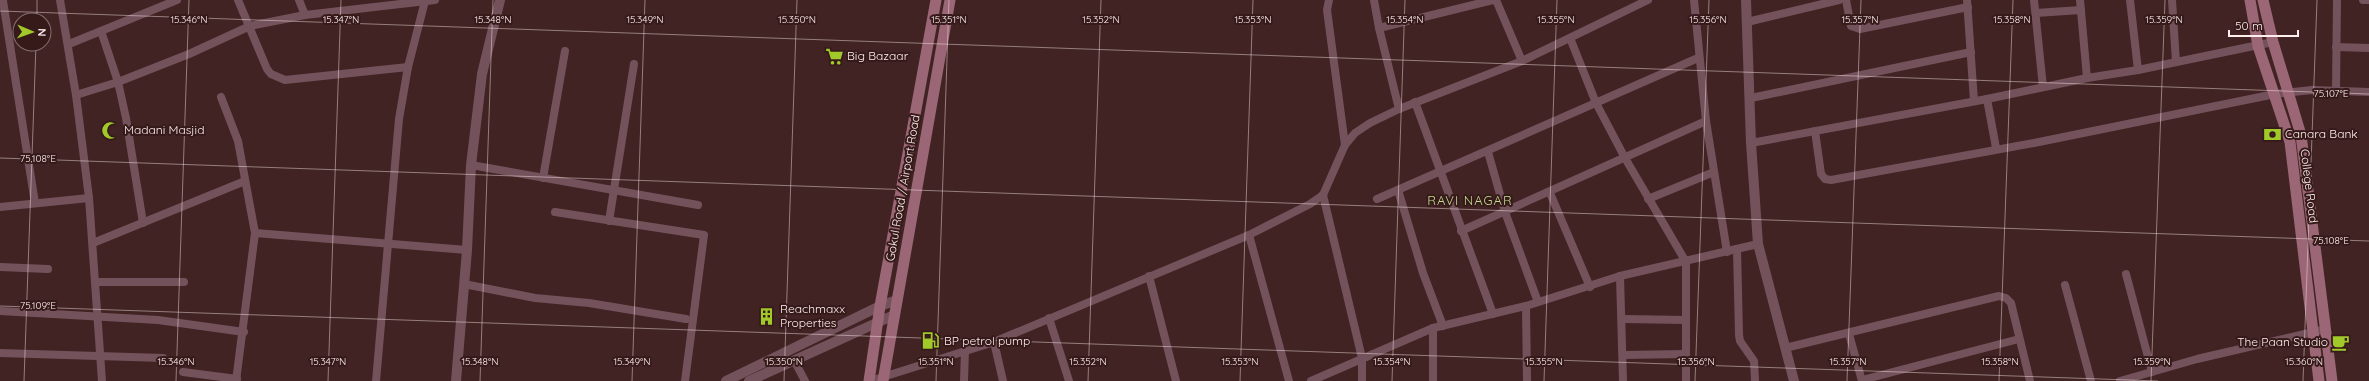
<svg xmlns="http://www.w3.org/2000/svg" width="2369" height="381" font-family="Quicksand,sans-serif">
<rect width="100%" height="100%" fill="#412323"/>
<g fill="none" stroke-linecap="round" stroke-linejoin="round">
<g stroke="#74525c" stroke-width="8">
<path d="M60,0l16,95 13,103 13,183"/>
<path d="M238,0l29,69 4,5 14,6 123,-13"/>
<path d="M299,0l6,15"/>
<path d="M1329,0l-2,10 18,135"/>
<path d="M1374,0l5,28 20,81"/>
<path d="M1496,0l26,61"/>
<path d="M1694,0l12,121 21,131"/>
<path d="M1846,0l5,26 9,3 108,-22"/>
<path d="M1967,0l7,101"/>
<path d="M2034,0l9,87"/>
<path d="M2080,0l7,78"/>
<path d="M2130,0l8,70"/>
<path d="M2172,0l4,62"/>
<path d="M2363,0h6"/>
<path d="M3,1l32,202"/>
<path d="M2036,13l45,-3"/>
<path d="M1747,22l92,-22"/>
<path d="M1379,28l114,-28"/>
<path d="M101,31l17,51 8,36 17,105"/>
<path d="M1570,38l26,65 29,55 61,104v119"/>
<path d="M69,44l108,-44"/>
<path d="M2336,47l33,1"/>
<path d="M2336,90l1,-90"/>
<path d="M76,95l42,-13 71,-28 61,-28 55,-11 130,-15"/>
<path d="M221,97l17,44 17,92 -19,148"/>
<path d="M1751,98l220,-46"/>
<path d="M1987,99l9,49"/>
<path d="M1415,102l78,212"/>
<path d="M1815,131l6,43 4,5 6,1 203,-37 241,-49 37,-4 57,2"/>
<path d="M1751,143l236,-44 100,-21 51,-8 135,-28"/>
<path d="M1488,152l17,60 33,90"/>
<path d="M471,165l227,40"/>
<path d="M543,178l22,-127"/>
<path d="M1398,190l25,83 20,53"/>
<path d="M1550,193l40,94"/>
<path d="M1323,195l39,163v23"/>
<path d="M1377,199l321,-141"/>
<path d="M1648,199l66,-27"/>
<path d="M0,207l89,-9"/>
<path d="M555,212l149,23 -19,146"/>
<path d="M609,221l25,-157"/>
<path d="M1461,231l245,-110"/>
<path d="M255,233l212,17"/>
<path d="M1249,235l40,146"/>
<path d="M93,243l152,-62"/>
<path d="M1737,249l2,86 1,6 14,20 1,20"/>
<path d="M0,267l48,2"/>
<path d="M2126,274l26,98"/>
<path d="M1149,276l27,105"/>
<path d="M1620,276l3,105"/>
<path d="M95,282h89"/>
<path d="M464,284l71,14 54,5 97,16"/>
<path d="M2065,285l26,96"/>
<path d="M1526,306l1,75"/>
<path d="M0,311l158,9 86,12"/>
<path d="M1049,318l20,63"/>
<path d="M1623,319l63,1"/>
<path d="M1433,328v53"/>
<path d="M1849,334l13,47"/>
<path d="M994,342l9,39"/>
<path d="M1785,348l214,-52 7,2 5,5 19,78"/>
<path d="M0,353l163,5"/>
<path d="M1623,355l63,-1"/>
<path d="M794,360l11,21"/>
<path d="M183,372l54,7"/>
<path d="M1862,380l157,-41"/>
<path d="M376,381l23,-262 9,-52 17,-66"/>
<path d="M870,381l124,-39 255,-107 61,-31 13,-9 22,-50 10,-12 15,-10 29,-14 123,-48 126,-61"/>
<path d="M964,381l1,-31"/>
<path d="M1311,381l122,-53 93,-22 94,-30 138,-32"/>
<path d="M2120,381l77,-22 129,-30"/>
</g>
<g stroke="#74525c" stroke-width="10">
<path d="M1746,0l5,143 7,101 36,137"/>
<path d="M456,381l11,-131 4,-85 11,-91 18,-74"/>
<path d="M726,381l154,-75 17,-6"/>
<path d="M749,381l145,-66"/>
</g>
<g stroke="#9b6675" stroke-width="11">
<path d="M2250,0l8,46 32,96 29,239"/>
<path d="M2263,0l10,42 28,93 31,246"/>
<path d="M869,381l11,-75 56,-306"/>
<path d="M883,381l67,-381"/>
</g>
</g>
<path fill="none" stroke="#fee" stroke-width="1" stroke-opacity="0.45" d="M0,11l2369,83M37,20v-20M0,158l2369,83M0,306l2158,75M24,381l12,-337M176,381l13,-381M328,381l13,-381M480,381l13,-381M632,381l13,-381M784,381l13,-381M936,381l13,-381M1088,381l13,-381M1240,381l13,-381M1392,381l13,-381M1544,381l13,-381M1695,381l14,-381M1847,381l14,-381M1999,381l14,-381M2151,381l14,-381M2303,381l14,-381"/>
<defs>
<symbol id="supermarket-bare" viewBox="-9 -9 18 18"><path d="M-6-5.5h2.5l.6 2H6L4.5 2H-2.5L-4.4-4H-6ZM-1.5 3.2a1.3 1.3 0 1 0 .1 0ZM3 3.2a1.3 1.3 0 1 0 .1 0Z" fill="#a1c92a" stroke="#361a1a" stroke-width="2.5" paint-order="stroke"/></symbol>
<symbol id="mosque-bare" viewBox="-9 -9 18 18"><path d="M3.5-4.9A6 6 0 1 0 3.5 4.9A5 5 0 1 1 3.5-4.9Z" fill="#a1c92a" stroke="#361a1a" stroke-width="2.5" paint-order="stroke"/></symbol>
<symbol id="bank-bare" viewBox="-9 -9 18 18"><path d="M-6-4H6V4H-6ZM0-2.3a2.3 2.3 0 1 0 0 4.6a2.3 2.3 0 1 0 0-4.6Z" fill="#a1c92a" stroke="#361a1a" stroke-width="2.5" paint-order="stroke"/></symbol>
<symbol id="building-bare" viewBox="-9 -9 18 18"><path d="M-4-6H4V6H1V3H-1V6H-4ZM-2.5-4.3h1.7v1.8h-1.7ZM.8-4.3h1.7v1.8H.8ZM-2.5-1h1.7V.8h-1.7ZM.8-1h1.7V.8H.8Z" fill="#a1c92a" stroke="#361a1a" stroke-width="2.5" paint-order="stroke"/></symbol>
<symbol id="fuel-bare" viewBox="-9 -9 18 18"><path d="M-5.5-6h7V0h2V4h1.3V-2.5L3-4.5l.8-.8L6-3V5H2.5V1h-1V6h-7ZM-4.2-4.7v3.2H.2V-4.7Z" fill="#a1c92a" stroke="#361a1a" stroke-width="2.5" paint-order="stroke"/></symbol>
<symbol id="cafe-bare" viewBox="-9 -9 18 18"><path d="M-5.5-4.5H6V0H3Q3 3.5 0 3.5H-2.5Q-5.5 3.5-5.5 0ZM3-3.2v2h1.7v-2ZM-6 4.5H4V6H-6Z" fill="#a1c92a" stroke="#361a1a" stroke-width="2.5" paint-order="stroke"/></symbol>
</defs>
<g fill-rule="evenodd">
<use href="#supermarket-bare" x="822" y="44" width="25" height="25"/>
<use href="#mosque-bare" x="98" y="118" width="25" height="25"/>
<use href="#bank-bare" x="2260" y="122" width="25" height="25"/>
<use href="#building-bare" x="754" y="304" width="25" height="25"/>
<use href="#fuel-bare" x="918" y="328" width="25" height="25"/>
<use href="#cafe-bare" x="2328" y="330" width="25" height="25"/>
</g>
<g text-anchor="middle" stroke-width="4" stroke-linejoin="round" paint-order="stroke">
<g font-size="12" fill="#fee" stroke="#361a1a" text-anchor="start">
<text x="847" y="60">Big Bazaar</text>
<text x="124" y="134">Madani Masjid</text>
<text x="2285" y="138">Canara Bank</text>
<text x="780" y="313">Reachmaxx<tspan x="780" dy="14">Properties</tspan></text>
<text x="944" y="345">BP petrol pump</text>
<text x="2328" y="346" text-anchor="end">The Paan Studio</text>
</g>
<g font-size="12" fill="#fee" stroke="#361a1a">
<text transform="translate(2309 186) rotate(83)" y="4">College Road</text>
<text transform="translate(903 188) rotate(-80)" y="4">Gokul Road / Airport Road</text>
</g>
<g font-size="13" letter-spacing="1" fill="#c1d990" stroke="#361a1a">
<text x="1470" y="205">RAVI NAGAR</text>
</g>
</g>
<g font-size="10" text-anchor="middle" fill="#fee" stroke="#361a1a" stroke-width="4" stroke-linejoin="round" paint-order="stroke">
<text x="189" y="23">15.346°N</text>
<text x="341" y="23">15.347°N</text>
<text x="493" y="23">15.348°N</text>
<text x="645" y="23">15.349°N</text>
<text x="797" y="23">15.350°N</text>
<text x="949" y="23">15.351°N</text>
<text x="1101" y="23">15.352°N</text>
<text x="1253" y="23">15.353°N</text>
<text x="1405" y="23">15.354°N</text>
<text x="1556" y="23">15.355°N</text>
<text x="1708" y="23">15.356°N</text>
<text x="1860" y="23">15.357°N</text>
<text x="2012" y="23">15.358°N</text>
<text x="2164" y="23">15.359°N</text>
<text x="2331" y="97">75.107°E</text>
<text x="38" y="162">75.108°E</text>
<text x="2331" y="244">75.108°E</text>
<text x="38" y="309">75.109°E</text>
<text x="176" y="365">15.346°N</text>
<text x="328" y="365">15.347°N</text>
<text x="480" y="365">15.348°N</text>
<text x="632" y="365">15.349°N</text>
<text x="784" y="365">15.350°N</text>
<text x="936" y="365">15.351°N</text>
<text x="1088" y="365">15.352°N</text>
<text x="1240" y="365">15.353°N</text>
<text x="1392" y="365">15.354°N</text>
<text x="1544" y="365">15.355°N</text>
<text x="1696" y="365">15.356°N</text>
<text x="1848" y="365">15.357°N</text>
<text x="2000" y="365">15.358°N</text>
<text x="2152" y="365">15.359°N</text>
<text x="2304" y="365">15.360°N</text>
</g>
<g transform="translate(32 32) rotate(92)"><circle r="19" fill="#361a1a" stroke="#866f6f"/>
<path d="M0-3L7 15L0 10L-7 15Z" fill="#a1c92a"/>
<text y="-6" font-size="11" font-weight="bold" text-anchor="middle" fill="#ffeeee">N</text>
</g>
<path d="M2229 30v6h69v-6" fill="none" stroke="#ffeeee" stroke-width="2"/>
<text x="2235" y="30" font-size="12" fill="#ffeeee" stroke="#361a1a" stroke-width="3" paint-order="stroke">50 m</text>
</svg>
